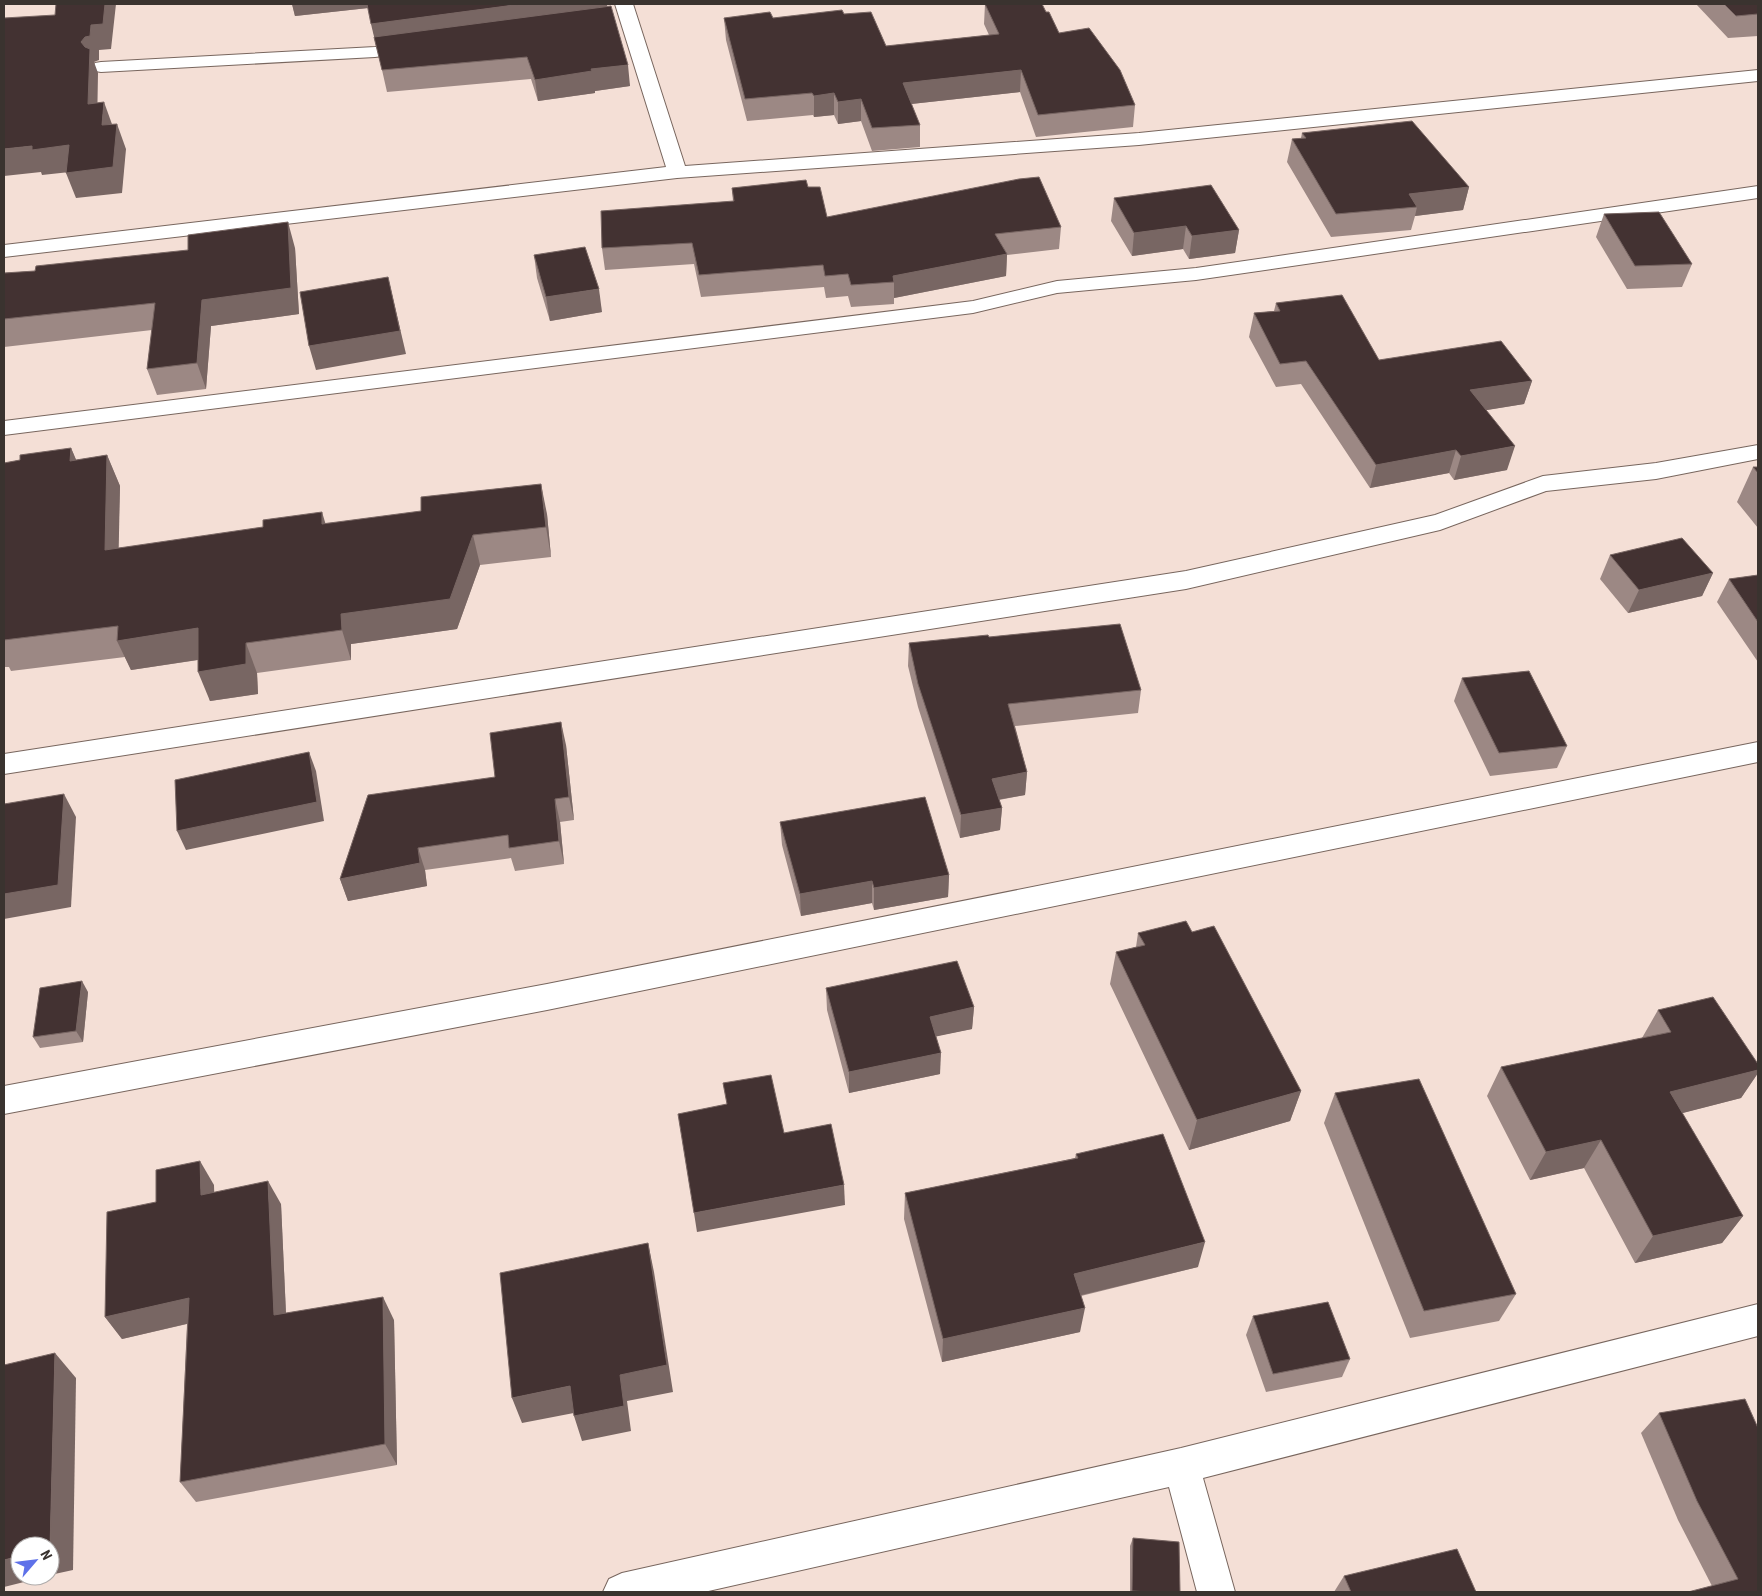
<svg xmlns="http://www.w3.org/2000/svg" width="1762" height="1596" font-family="'Roboto Condensed',sans-serif">
<rect width="100%" height="100%" fill="#f4dfd6"/>
<g fill="none" stroke-linecap="round" stroke-linejoin="round">
<defs>
<g id="street">
<path d="M615,4h18l52,162 454,-33 619,-63v11l-619,64 -462,33 -673,79v-12l662,-78z"/>
<path d="M415,42l6,1 3,4 -3,4 -46,6 -274,15 -6,-1 -3,-4 3,-4 6,-1 274,-15z"/>
<path d="M1758,186v12l-562,82 -139,13 -84,20 -969,122v-14l969,-120 84,-20 139,-13z"/>
<path d="M1758,445v14l-102,20 -110,12 -106,39 -254,59 -1182,185v-20l1182,-183 249,-56 108,-39 113,-13z"/>
<path d="M1758,742v20l-1211,248 -543,104v-28l543,-102z"/>
<path d="M1758,1304v32l-555,142 32,114h-38l-28,-105 -465,105h-101l6,-13 13,-6 559,-125z"/>
</g>
</defs>
<use href="#street" stroke="#78665e" stroke-width="2"/>
<use href="#street" fill="#fff" fill-rule="evenodd"/>
</g>
<g fill="#9c8884">
<path d="M292,4l315,2 23,80 -35,5v2l-57,8 -7,-22 -144,13 -19,-84 -73,8z"/>
<path d="M985,4l61,8 13,21 76,72 -2,22 -97,10 -16,-45 -109,12 9,21v22l-48,4 -11,-30 -23,3 -4,-9 -20,2 -1,-2 -66,6 -21,-81 -2,-22h49l71,-4 42,32 103,-11 -5,-11z"/>
<path d="M1696,4h62v32l-30,2z"/>
<path d="M1302,133l167,54 -6,23 -48,6 -4,14 -80,7 -44,-75 5,-23 9,-1z"/>
<path d="M808,187l19,30 234,10 -2,22 -52,6 -1,21 -112,22v6l-43,3 -3,-11 -22,2 -2,-11 -123,10 -7,-33 -89,6 -3,-22 131,-46 -1,-14z"/>
<path d="M1114,198l125,32 -4,23 -46,6 -6,-10 -51,7 -21,-35z"/>
<path d="M1604,214l88,50 -10,23 -55,2 -31,-52z"/>
<path d="M295,248l4,66 -88,12 -5,63 -49,6 -10,-26 5,-39 -148,17v-74l31,-2z"/>
<path d="M534,255l68,57 -52,9 -13,-43z"/>
<path d="M1276,303l103,57 153,21 -8,23 -38,6 21,60 -53,10 -5,-7 -79,15 -69,-104 -25,3 -27,-50 5,-24 20,-2z"/>
<path d="M71,448l5,12 31,-5 13,31 -2,62 207,-25 222,-9 4,43 -71,8 -23,64 -106,15v16l-94,13 1,21 -48,7 -12,-41 -67,10 -6,-13 -114,14 -2,-4h-5v-204l16,-3z"/>
<path d="M1753,467h5v61l-21,-26z"/>
<path d="M1610,555l103,18 -11,23 -74,17 -28,-34z"/>
<path d="M1758,575v87l-41,-60 12,-23z"/>
<path d="M989,637l152,53 -3,23 -123,13 12,46 -2,23 -26,5 3,8 -2,22 -40,8 -42,-131 -10,-41 1,-23z"/>
<path d="M1462,678l105,68 -10,22 -67,8 -36,-75z"/>
<path d="M566,745l8,75 -14,2 4,42 -49,7 -4,-13 -86,12 2,16 -79,15 -8,-22 155,-102z"/>
<path d="M780,822l169,53 -1,22 -74,13 -2,-7 -71,13 -19,-71z"/>
<path d="M1192,932l109,159 -11,30 -101,29 -79,-166 6,-32 20,-5 2,-14z"/>
<path d="M826,988l148,19 -2,22 -36,7 4,38 -91,19 -22,-83z"/>
<path d="M88,992l-5,50 -43,6 -7,-11z"/>
<path d="M1658,1010l100,54v9l-17,25 -59,15 61,103 -21,27 -87,20 -51,-95 -54,12 -43,-84 14,-29 141,-29z"/>
<path d="M1335,1093l181,201 -17,27 -89,17 -86,-215z"/>
<path d="M1076,1154l122,113 -117,29 -1,36 -138,30 -38,-143 1,-26 170,-35z"/>
<path d="M214,1185v7l67,12 5,109 108,7 3,145 -201,37 -16,-20 7,-158 -65,15 -17,-22 51,-115z"/>
<path d="M1253,1316l97,43 -8,18 -76,15 -20,-57z"/>
<path d="M1659,1413l99,179 -46,-6 -34,-66 -37,-87z"/>
<path d="M1133,1538l47,54h-50v-46z"/>
<path d="M1344,1576l132,16h-142z"/>
</g>
<g fill="#786663">
<path d="M105,4h11l-5,45 -12,1v10l-5,2 4,11 -1,56 -9,-25 -7,-62 10,-17z"/>
<path d="M292,4h75l1,4 -73,8z"/>
<path d="M522,4h85l1,9 -232,32 -5,-21z"/>
<path d="M628,65l2,21 -35,5v2l-57,8 -3,-21 56,-11z"/>
<path d="M1021,70l-1,22 -118,13 1,-22z"/>
<path d="M834,93v22l-20,2v-21z"/>
<path d="M861,99v22l-23,3v-22z"/>
<path d="M104,102l9,25 -11,-2z"/>
<path d="M117,124l9,25 -4,44 -46,5 -10,-25z"/>
<path d="M69,145l10,26 -37,4 -1,-3 -37,4v-27l28,-3z"/>
<path d="M1469,187l-6,23 -48,6 2,-9 -8,-13z"/>
<path d="M288,222l7,26 4,66 -88,12 -5,63 -9,-26 5,-63z"/>
<path d="M1186,226l-3,23 -51,7 2,-23z"/>
<path d="M1239,230l-4,23 -46,6 3,-23z"/>
<path d="M1007,254l-1,22 -112,22v-16l-1,-6z"/>
<path d="M388,277l18,77 -90,16 -7,-24z"/>
<path d="M599,289l3,23 -52,9 -4,-24z"/>
<path d="M1532,381l-8,23 -61,10 7,-24z"/>
<path d="M1515,446l-8,24 -53,10 7,-24z"/>
<path d="M71,448l13,30 -14,-17z"/>
<path d="M1456,450l-7,23 -79,15 6,-23z"/>
<path d="M107,455l13,31 -2,94 -13,-30z"/>
<path d="M541,484l6,30 4,43 -5,-30z"/>
<path d="M322,512l9,30 -9,-18z"/>
<path d="M473,535l7,30 -23,64 -106,15v16l-9,-30 -1,-16z"/>
<path d="M1713,573l-11,23 -74,17 11,-23z"/>
<path d="M198,628l12,30 -79,12 -14,-29z"/>
<path d="M246,643l11,30 1,21 -48,7 -12,-29z"/>
<path d="M561,722l5,23 8,75 -5,-23z"/>
<path d="M309,752l7,19 8,50 -138,29 -9,-19z"/>
<path d="M1027,772l-2,23 -35,6 2,-22z"/>
<path d="M64,794l12,23 -5,90 -67,12v-25z"/>
<path d="M555,799l5,23 4,42 -5,-23z"/>
<path d="M1002,808l-2,22 -40,8 1,-23z"/>
<path d="M418,848l7,22 2,16 -79,15 -8,-22z"/>
<path d="M949,875l-1,22 -74,13v-22z"/>
<path d="M872,881v22l-71,13 -1,-22z"/>
<path d="M82,981l6,11 -5,50 -7,-11z"/>
<path d="M974,1007l-2,22 -43,9 1,-21z"/>
<path d="M941,1053l-1,21 -91,19v-21z"/>
<path d="M1758,1070v3l-17,25 -89,23 18,-29z"/>
<path d="M1301,1091l-11,30 -101,29 8,-30z"/>
<path d="M1601,1140l-17,28 -54,12 16,-28z"/>
<path d="M200,1161l14,24 1,34 -14,-24z"/>
<path d="M268,1181l13,23 6,133 -13,-22z"/>
<path d="M844,1185l1,20 -148,27 -3,-19z"/>
<path d="M1743,1216l-21,27 -87,20 18,-27z"/>
<path d="M1205,1242l-7,25 -129,31 5,-24z"/>
<path d="M648,1243l6,29 19,120 -46,9 4,30 -49,10 -8,-25 46,-41z"/>
<path d="M383,1297l11,23 3,145 -12,-21z"/>
<path d="M189,1298l14,22 -81,19 -17,-22z"/>
<path d="M1085,1308l-5,24 -138,30 1,-23z"/>
<path d="M55,1353l21,25 -3,192 -23,5v-27z"/>
<path d="M570,1386l9,26 -57,11 -10,-25z"/>
<path d="M20,1556v20h28l-44,11v-27z"/>
</g>
<g fill="#433232" stroke="#786663">
<path d="M56,4h49l-2,20 -12,1 -1,11 -5,1 -4,5 4,5 5,2 -2,55 16,-2 -2,23 15,-1 -4,43 -47,6 3,-28 -37,5v-4l-28,3v-131l51,-3z"/>
<path d="M367,4h155l-151,20z"/>
<path d="M985,4h57l4,8h3l10,21 30,-5 31,42 15,35 -97,10 -17,-45 -118,13 17,42 -48,3 -11,-29 -23,3 -4,-9 -20,3 -2,-3 -67,6 -21,-81 46,-6 3,6 69,-8 2,4 27,-2 15,34 113,-12z"/>
<path d="M1724,4h34v10l-22,2z"/>
<path d="M611,6l17,59 -37,4 1,2 -57,9 -8,-23 -145,13 -8,-33z"/>
<path d="M1412,121l57,66 -60,7 8,13 -81,7 -44,-75 14,-1 -4,-5z"/>
<path d="M1039,177l22,50 -66,7 12,20 -114,22 1,6 -43,3 -3,-11 -23,2 -2,-11 -124,10 -7,-32 -90,5 -1,-37 133,-10 -2,-13 74,-8 2,7h12l7,30 192,-38z"/>
<path d="M1211,185l28,45 -47,6 -6,-10 -52,7 -20,-35z"/>
<path d="M1659,212l33,52 -57,2 -31,-52z"/>
<path d="M288,222l3,66 -89,12 -5,63 -50,6 8,-66 -151,16v-46l31,-2 1,-5 152,-16v-15z"/>
<path d="M585,247l14,42 -53,8 -12,-42z"/>
<path d="M388,277l12,54 -91,15 -9,-54z"/>
<path d="M1342,295l37,65 122,-19 31,40 -62,9 45,56 -54,10 -5,-6 -80,15 -70,-104 -26,3 -26,-51 26,-2 -4,-8z"/>
<path d="M71,448l-1,13 37,-6 -2,95 158,-23v-7l59,-8v12l99,-13v-14l120,-13 5,43 -73,8 -23,64 -109,15 1,16 -96,13v21l-48,8v-44l-81,13 1,-15 -114,14v-177l16,-3v-5z"/>
<path d="M1753,467h5v6z"/>
<path d="M1682,538l31,35 -74,17 -29,-35z"/>
<path d="M1758,575v47l-29,-43z"/>
<path d="M1120,624l21,66 -133,14 19,68 -35,7 10,29 -41,7 -43,-131 -9,-41 79,-8 1,2z"/>
<path d="M1529,671l38,75 -68,7 -37,-75z"/>
<path d="M561,722l8,75 -14,2 4,42 -50,7 -1,-13 -90,13 2,15 -80,16 28,-84 127,-18 -5,-44z"/>
<path d="M309,752l8,50 -140,29 -2,-51z"/>
<path d="M64,794l-6,91 -54,9v-90z"/>
<path d="M925,797l24,78 -75,13 -2,-7 -72,13 -20,-72z"/>
<path d="M1186,921l6,11 22,-6 87,165 -104,29 -81,-168 29,-7 -7,-12z"/>
<path d="M957,961l17,46 -44,10 11,36 -92,19 -23,-84z"/>
<path d="M82,981l-6,50 -43,6 7,-49z"/>
<path d="M1713,997l45,67v6l-88,22 73,124 -90,20 -52,-96 -55,12 -45,-85 170,-35 -13,-22z"/>
<path d="M771,1075l13,58 47,-9 13,61 -150,28 -16,-99 49,-10 -4,-21z"/>
<path d="M1419,1079l97,215 -92,17 -89,-218z"/>
<path d="M1163,1134l42,108 -131,32 11,34 -142,31 -38,-146 173,-35 -2,-4z"/>
<path d="M200,1161l1,34 67,-14 6,134 109,-18 2,147 -205,38 9,-184 -84,19 2,-105 49,-10v-32z"/>
<path d="M648,1243l19,122 -47,10 4,31 -50,10 -4,-30 -58,12 -12,-125z"/>
<path d="M1328,1302l22,57 -77,15 -20,-58z"/>
<path d="M55,1353l-5,195v-2h-30v10l-16,4v-195z"/>
<path d="M1745,1399l13,29v164h-70l50,-13 -41,-78 -38,-88z"/>
<path d="M1133,1538l46,4 1,50h-31l-17,-1z"/>
<path d="M1457,1549l19,43h-125l-7,-16z"/>
</g>
<rect width="1762" height="1596" fill="none" stroke="#3a332f" stroke-width="10"/>
<g transform="translate(35 1561) rotate(62)"><circle r="24" fill="#ffffff" stroke="#b0adac"/>
<path d="M0-4L9 19L0 12L-9 19Z" fill="#5e71e9"/>
<text y="-8" font-size="14" font-weight="bold" text-anchor="middle" fill="#3a332f">N</text>
</g>
</svg>
